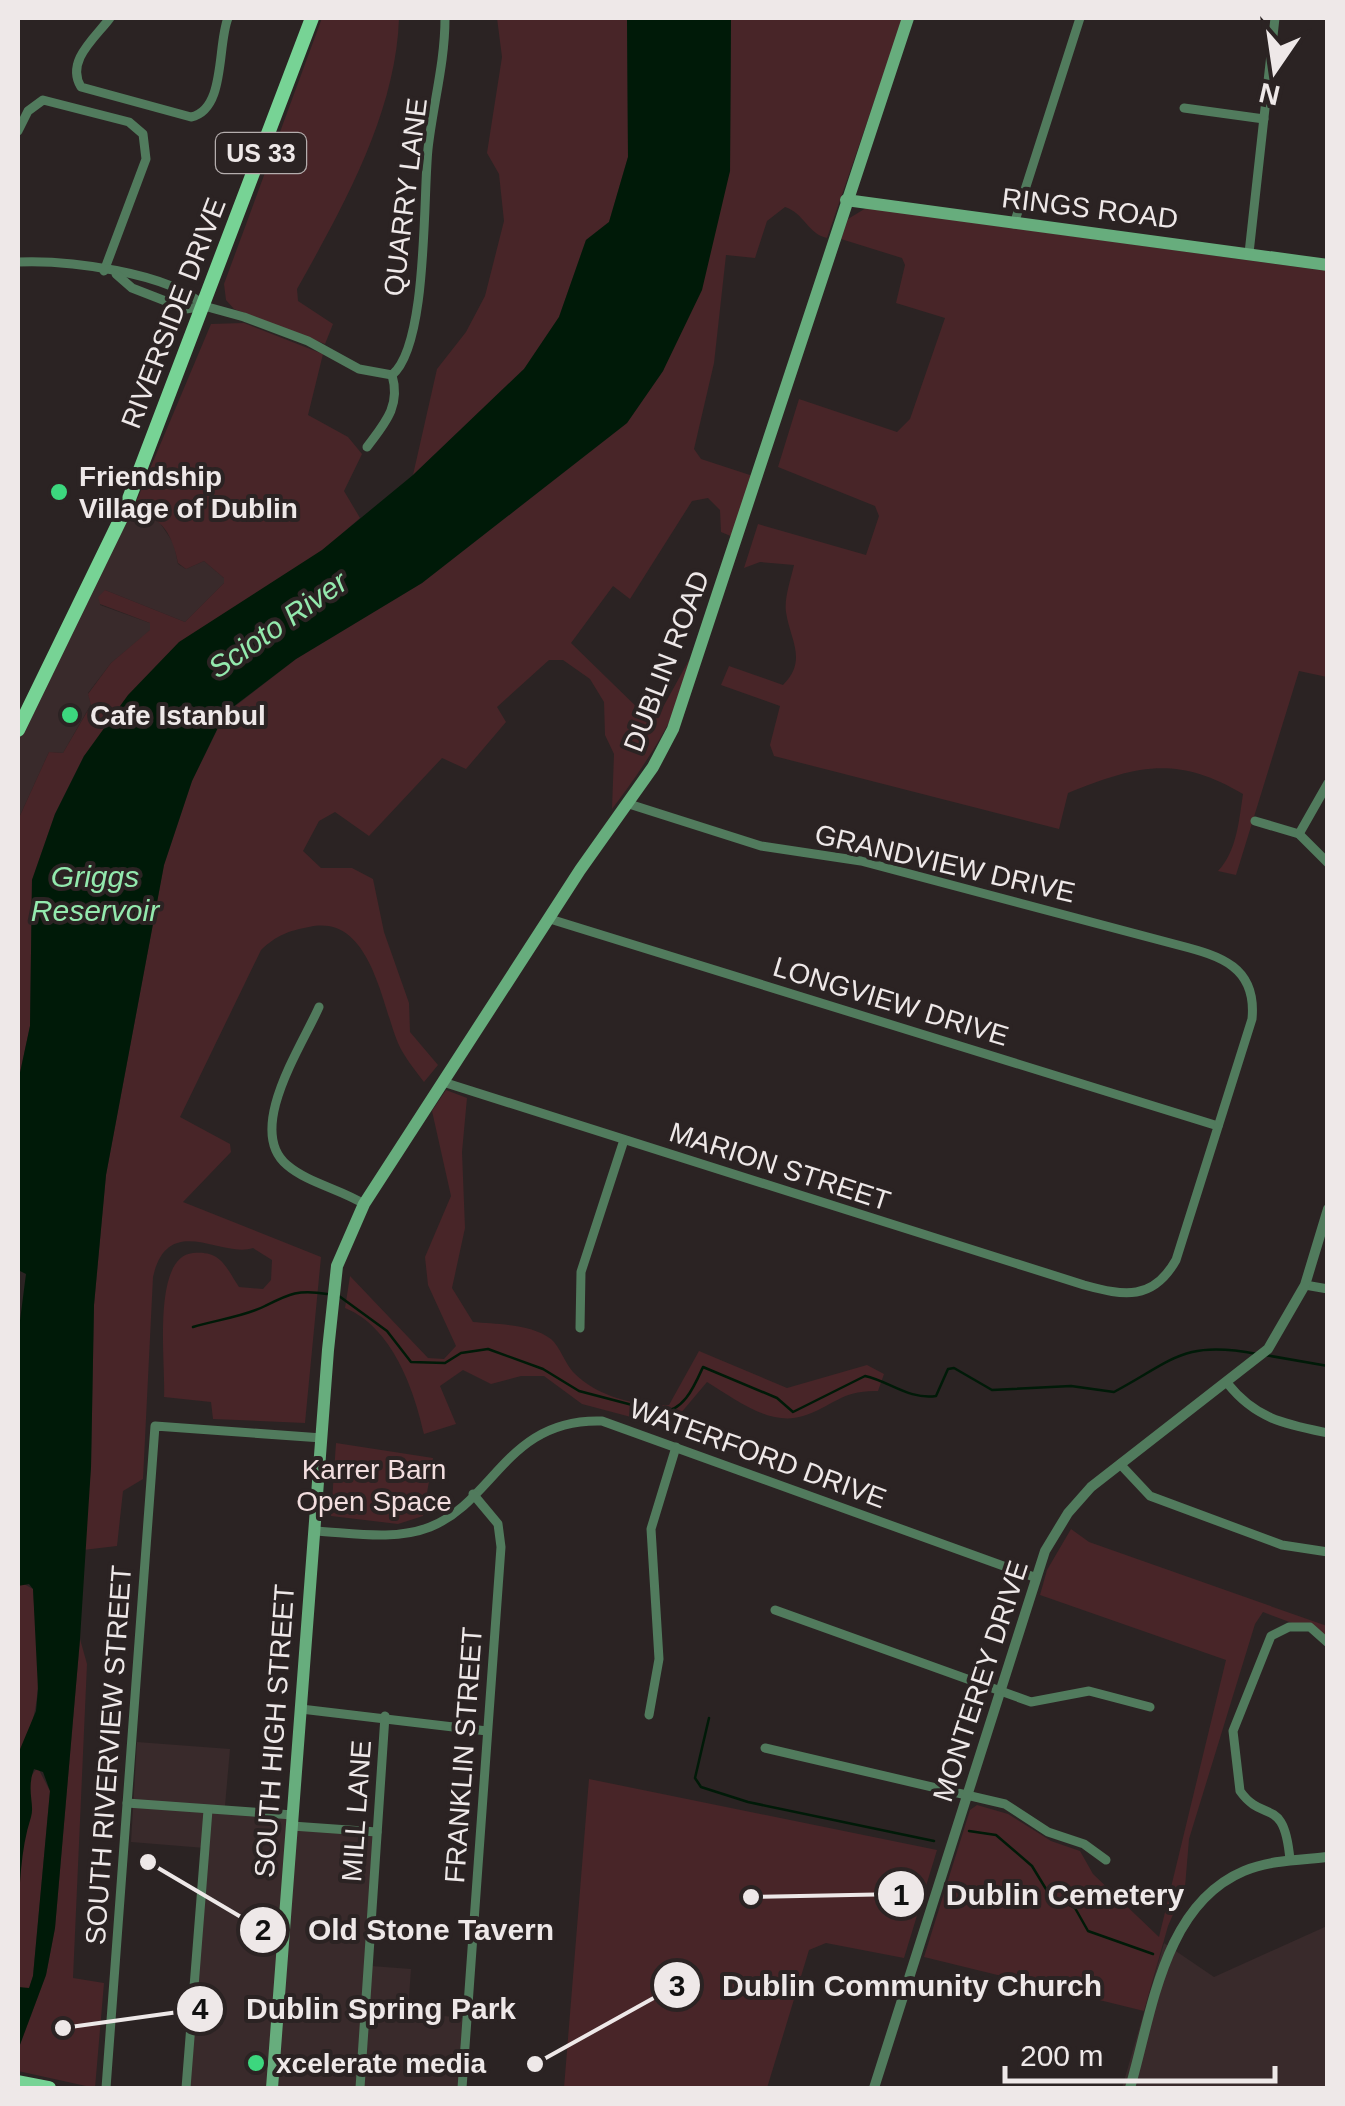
<svg xmlns="http://www.w3.org/2000/svg" width="1345" height="2106" font-family="Arial,sans-serif">
<rect width="100%" height="100%" fill="#2b2323"/>
<g fill="#392a2b">
<path d="M147,513l13,10 14,21 4,20 8,5 18,-8 20,17v5l-39,39 -80,-32 -5,15 50,18 1,7 -40,33 -23,30 3,11 -28,49 -14,-1 -31,68v-93l113,-213z"/>
<path d="M137,1742l93,7 -5,57 65,7 -1,13 92,4 -10,136 40,3 -3,43 63,7 -5,69h-281l20,-240 -74,-6z"/>
<path d="M1327,1926v162h-205l42,-145 50,34z"/>
</g>
<g fill="#482528">
<path d="M322,18h77c-3,95 -56,189 -102,271l1,12 35,23 -8,20 -91,-35 -8,-9 -2,-16z"/>
<path d="M497,18h130l1,139 -19,65 -23,18 -27,77 -35,52 -111,106 24,-106 29,-37 19,-36 19,-75 -5,-47 -12,-21 15,-96z"/>
<path d="M731,18h172l-76,220c-19,-4 -23,-25 -42,-31l-18,14 -12,37 -29,-3 -12,108 -20,86 7,10 52,17 -20,61 -12,-5 -1,-22 -12,-12 -16,3 -62,98 -17,-13 -42,57 77,75 14,-9 27,-49c1,42 -51,115 -77,149l2,-55 -9,-19 -1,-33 -14,-23 -27,-19h-14l-52,47 9,15 -40,47 -24,-11 -73,78 -34,-24 -16,9 -16,30 18,17h31l21,11 11,53 25,71 1,29 28,33 -14,17c-9,-12 -20,-25 -26,-39 -17,-41 -28,-130 -89,-116 -21,4 -32,8 -48,23l-81,167 50,27 1,8 -48,50 138,55 -16,166 -92,-4 -2,-17 -47,-5c2,-33 -13,-140 29,-144 29,-3 33,15 46,34l24,2 8,-9 1,-20 -19,-12c-31,11 -85,-37 -100,29l-10,202 -20,12 -6,55 -34,4 8,-83 3,-162 12,-130 58,-310 28,-84 33,-67 71,-55 126,-76 205,-160 36,-52 67,-200z"/>
<path d="M866,208l461,63v406l-28,-6 -63,204 -18,-4c19,-20 21,-51 25,-77 -67,-40 -108,-28 -175,-1l-9,36 -285,-73 -4,-11 10,-39 -59,-21 8,-19 54,19c25,-25 7,-45 3,-73 -2,-14 5,-33 8,-47l-34,-3 -16,6 14,-44 108,31 13,-39 -4,-10 -97,-39 21,-68 98,33 13,-13 35,-101 -49,-15 9,-38 -3,-7 -61,-19 7,-20z"/>
<path d="M244,323l79,31 -15,61 40,22 14,17 -18,37 16,27 -276,238 -29,58 -23,66 -2,146 -12,56v-262l31,-68 14,1 28,-48 -3,-11 23,-31 39,-33v-7l-50,-19 -2,-7 7,-7 80,32 39,-39v-5l-20,-17 -18,8 -8,-6c-5,-27 -17,-51 -47,-49l80,-190z"/>
<path d="M446,1090l21,8 -5,54 3,76 -13,60 21,34c23,2 59,2 78,17 9,8 14,24 22,33 26,26 61,33 96,33l30,-54 88,37 80,-23 17,9 -6,17c-37,-1 -44,15 -75,25 -34,11 -69,-18 -96,-34l-27,32 -19,11 -79,-21 -38,-28h-23l-30,8 -28,-14 -23,16 16,38 -32,10c-10,-45 -32,-107 -79,-126l5,-32 78,82 16,1 12,-13 -28,-61 -3,-28 26,-61 -19,-85z"/>
<path d="M336,1443l97,15 -10,58 -25,8 -67,-8z"/>
<path d="M1071,1529l18,13 238,84v10l-64,-24 -8,12 -66,215 -4,48 -17,39 -24,85 -220,-54 46,-147 7,-5 31,9 43,27 29,10 13,23 66,63 67,-277 -186,-65 7,-25z"/>
<path d="M22,1583l11,6c3,54 16,118 -15,165v-168z"/>
<path d="M80,1639l7,25 -14,314 31,5 -9,105 -77,-17v-21l28,-75 9,-47z"/>
<path d="M38,1768l12,23 -17,185 -4,13 -11,-2c0,-55 -5,-116 12,-169 5,-17 -9,-36 8,-50z"/>
<path d="M589,1779l348,71 -33,108 -78,-15 -17,7 -42,138h-203z"/>
</g>
<path fill="#001a08" d="M627,18h104l-1,153 -28,119 -39,81 -36,52 -205,160 -126,76 -71,54 -33,68 -28,84 -58,310 -12,130 -3,162 -11,172 -25,289 -9,47 -28,75v-63l11,1 4,-12 17,-185 -7,-19 -9,-3c-8,21 1,35 -3,48 -11,34 -11,69 -13,105v-168l18,-43 2,-22 -5,-100 -4,-5 -11,2v-250l8,-62 -8,-4v-188l12,-56 2,-146 23,-66 29,-58 44,-61 51,-53 143,-92 91,-75 111,-106 35,-52 27,-77 23,-18 19,-65z"/>
<g fill="none" stroke-linecap="round" stroke-linejoin="round">
<g stroke="#001a08" stroke-width="2.5">
<path d="M339,1296l48,35 24,31 34,1 16,-10 27,-4 55,20 36,22 80,21c24,1 35,-25 44,-45l74,31 16,14 72,-36c24,5 44,24 71,20l12,-27 6,-1 38,22 79,-4 43,6c60,-32 69,-52 143,-38"/>
<path d="M193,1327c22,-7 51,-10 72,-21 24,-12 33,-17 62,-12"/>
<path d="M1265,1355l63,11"/>
<path d="M709,1718l-14,60 6,9 47,15 186,39"/>
<path d="M969,1831l27,4 36,31 17,28 26,14 13,23 65,23"/>
</g>
<g stroke="#517b5d" stroke-width="9">
<path d="M110,18c-14,19 -45,43 -29,69l110,30c35,-7 26,-72 37,-99"/>
<path d="M1184,108l80,11"/>
<path d="M18,131l10,-20 15,-11 86,22 14,12 3,25 -42,112"/>
<path d="M1014,224l66,-206"/>
<path d="M1249,253l26,-235"/>
<path d="M18,262c49,-2 151,10 186,44"/>
<path d="M116,274l16,14 54,21 18,-3 40,11 64,24 51,28 33,6c36,-29 31,-179 36,-226 5,-45 17,-86 17,-131"/>
<path d="M367,447c18,-24 34,-41 25,-72"/>
<path d="M1255,821l44,13 29,29"/>
<path d="M1299,834l29,-51"/>
<path d="M550,919l668,207"/>
<path d="M319,1007c-17,39 -74,123 -32,158 21,18 53,24 77,39"/>
<path d="M443,1082l641,203c40,11 69,16 92,-25l76,-241c5,-52 -31,-63 -74,-74l-317,-84 -100,-15 -132,-42"/>
<path d="M1305,1285l23,4"/>
<path d="M580,1328l1,-56 43,-132"/>
<path d="M1228,1384c28,35 57,40 100,49"/>
<path d="M1120,1464l30,32 132,49 46,7"/>
<path d="M315,1531c38,2 79,10 115,-4 65,-26 77,-109 172,-106l432,156"/>
<path d="M775,1610l256,92 58,-11 61,16"/>
<path d="M301,1709l186,22"/>
<path d="M649,1715l10,-56 -8,-130 25,-82"/>
<path d="M765,1748l240,56 43,28 36,12 22,16"/>
<path d="M127,1803l166,12"/>
<path d="M292,1826l85,6"/>
<path d="M1290,1860c-6,-66 -26,-35 -50,-69l-7,-60 38,-95 18,-9h21l18,16"/>
<path d="M106,2088l49,-662 167,12"/>
<path d="M186,2088l22,-278"/>
<path d="M360,2088l25,-372"/>
<path d="M462,2088l39,-541 -3,-23 -25,-30"/>
</g>
<g stroke="#517b5d" stroke-width="10">
<path d="M874,2088l171,-537 23,-38 23,-26 177,-138 37,-64 23,-76"/>
<path d="M1130,2088c22,-75 33,-183 114,-217 26,-11 56,-11 84,-14"/>
</g>
<g stroke="#67ad7d" stroke-width="12">
<path d="M846,200l482,65"/>
<path d="M272,2088l56,-738 9,-84 27,-62 216,-334 73,-103 20,-38 235,-711"/>
</g>
<g stroke="#77d395" stroke-width="14">
<path d="M18,730l106,-218 188,-494"/>
<path d="M18,2082l31,6"/>
</g>
</g>
<g fill="#3cd77e" stroke="#2b2323" stroke-width="4">
<circle cx="59" cy="492" r="10"/>
<circle cx="70" cy="715" r="10"/>
<circle cx="256" cy="2063" r="10"/>
</g>
<g text-anchor="middle" stroke-width="8" stroke-linejoin="round" paint-order="stroke">
<rect fill="#2b2323" stroke="#b4adad" stroke-width="2.5" x="216" y="133" width="90" height="40" rx="8"/>
<g font-size="25" font-weight="bold" fill="#eee8e8">
<text x="261" y="162">US 33</text>
</g>
<g font-size="28" fill="#eee8e8" stroke="#2b2323">
<text transform="translate(405 197) rotate(-83)" y="10">QUARRY LANE</text>
<text transform="translate(1090 208) rotate(7)" y="10">RINGS ROAD</text>
<text transform="translate(173 313) rotate(-69)" y="10">RIVERSIDE DRIVE</text>
<text transform="translate(666 661) rotate(-69)" y="10">DUBLIN ROAD</text>
<text transform="translate(945 863) rotate(13)" y="10">GRANDVIEW DRIVE</text>
<text transform="translate(891 1001) rotate(17)" y="10">LONGVIEW DRIVE</text>
<text transform="translate(780 1166) rotate(18)" y="10">MARION STREET</text>
<text transform="translate(758 1453) rotate(20)" y="10">WATERFORD DRIVE</text>
<text transform="translate(980 1681) rotate(-72)" y="10">MONTEREY DRIVE</text>
<text transform="translate(274 1731) rotate(-86)" y="10">SOUTH HIGH STREET</text>
<text transform="translate(108 1755) rotate(-86)" y="10">SOUTH RIVERVIEW STREET</text>
<text transform="translate(463 1755) rotate(-86)" y="10">FRANKLIN STREET</text>
<text transform="translate(356 1811) rotate(-86)" y="10">MILL LANE</text>
</g>
<g font-size="28" font-weight="bold" fill="#eee8e8" stroke="#2b2323" text-anchor="start">
<text x="79" y="486">Friendship<tspan x="79" dy="32">Village of Dublin</tspan></text>
<text x="90" y="725">Cafe Istanbul</text>
<text x="276" y="2073">xcelerate media</text>
</g>
<g font-size="28" fill="#f3dedf" stroke="#2b2323">
<text x="374" y="1479">Karrer Barn<tspan x="374" dy="32">Open Space</tspan></text>
</g>
<g font-size="30" font-style="italic" fill="#93e9ad" stroke="#2b2323">
<text transform="translate(278 625) rotate(-35)" y="10">Scioto River</text>
<text x="95" y="887">Griggs<tspan x="95" dy="34">Reservoir</tspan></text>
</g>
</g>
<path fill="none" stroke="#eee8e8" stroke-width="4" d="M751 1897L901 1894M148 1862L263 1930M535 2064L677 1985M63 2028L200 2009"/>
<g fill="#eee8e8" stroke="#2b2323" stroke-width="4">
<circle cx="751" cy="1897" r="10"/>
<circle cx="148" cy="1862" r="10"/>
<circle cx="535" cy="2064" r="10"/>
<circle cx="63" cy="2028" r="10"/>
<circle cx="901" cy="1894" r="25"/>
<circle cx="263" cy="1930" r="25"/>
<circle cx="677" cy="1985" r="25"/>
<circle cx="200" cy="2009" r="25"/>
</g>
<g font-size="30" text-anchor="middle" font-weight="bold" fill="#111">
<text x="901" y="1905">1</text>
<text x="263" y="1940">2</text>
<text x="677" y="1996">3</text>
<text x="200" y="2019">4</text>
</g>
<g font-size="30" text-anchor="middle" font-weight="bold" fill="#eee8e8" stroke="#2b2323" stroke-width="8" stroke-linejoin="round" paint-order="stroke">
<text x="1065" y="1905">Dublin Cemetery</text>
<text x="431" y="1940">Old Stone Tavern</text>
<text x="912" y="1996">Dublin Community Church</text>
<text x="381" y="2019">Dublin Spring Park</text>
</g>
<rect width="1345" height="2106" fill="none" stroke="#eee8e8" stroke-width="40"/>
<g transform="translate(1275 70) rotate(193)" stroke="#2b2323" stroke-width="8" paint-order="stroke">
<path d="M0-8L18 38L0 25L-18 38Z" fill="#eee8e8"/>
<text y="-15" font-size="28" font-weight="bold" text-anchor="middle" fill="#eee8e8">N</text>
</g>
<path d="M1005 2066v15h270v-15" fill="none" stroke="#eee8e8" stroke-width="5"/>
<text x="1020" y="2066" font-size="30" fill="#eee8e8" stroke="#2b2323" stroke-width="8" paint-order="stroke">200 m</text>
</svg>
